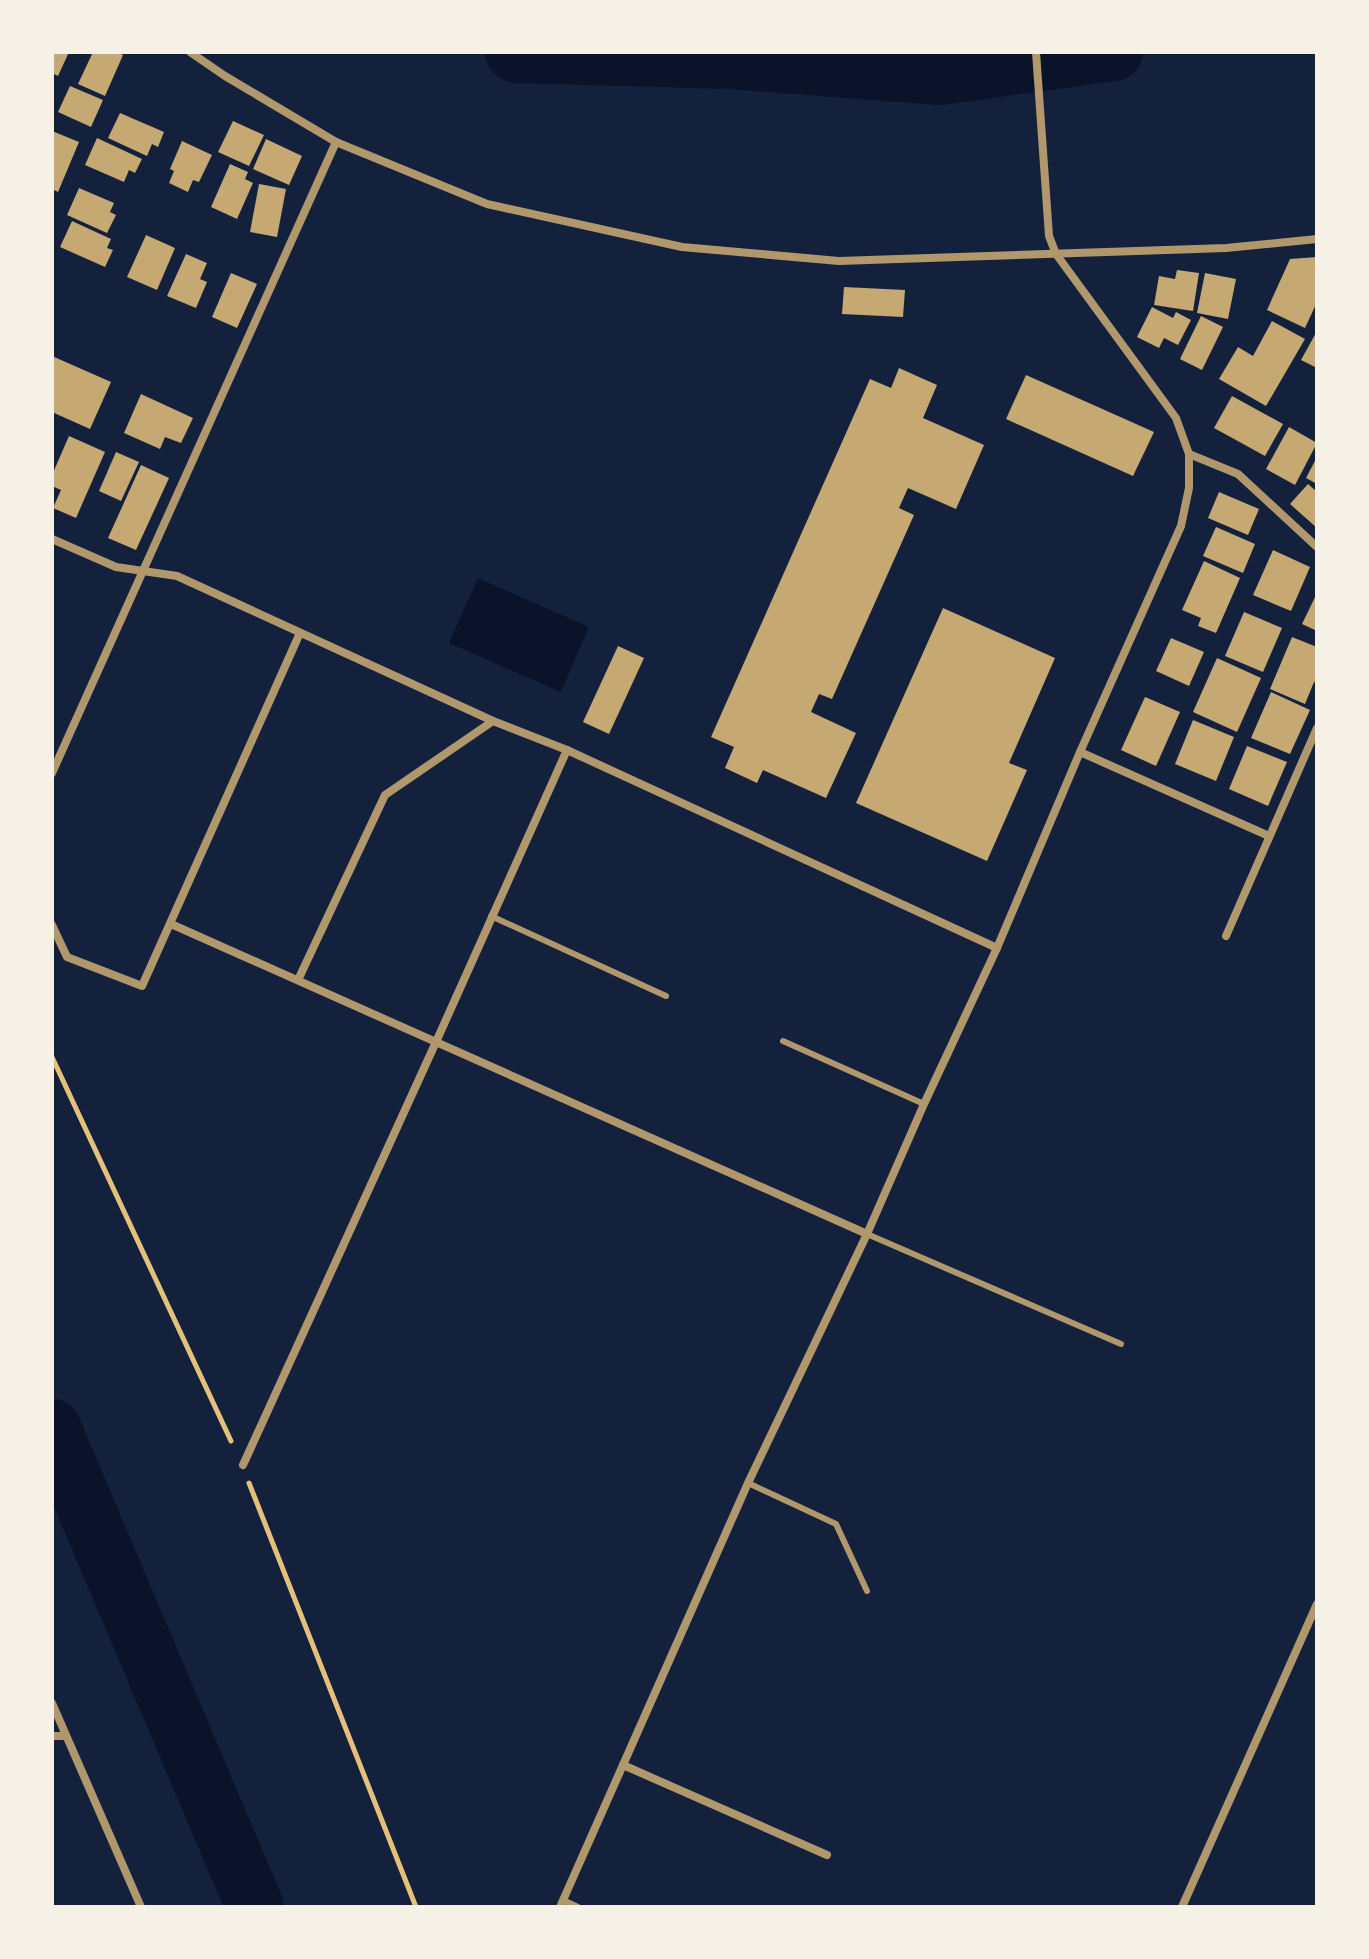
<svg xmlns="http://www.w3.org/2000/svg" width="1369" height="1959" font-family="'Public Sans',sans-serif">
<rect width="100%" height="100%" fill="#14213d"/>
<path fill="#0b132b" d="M478,578l111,49 -28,65 -112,-49z"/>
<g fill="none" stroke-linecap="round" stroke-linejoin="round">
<g stroke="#0b132b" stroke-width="58">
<path d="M514,52l3,2 214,6 208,16 175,-24"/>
<path d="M52,1428l203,479"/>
</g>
</g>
<g fill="#c6a872">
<path d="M52,52h17l-11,24 -6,-3z"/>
<path d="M93,52h24l6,3 -18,41 -27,-12z"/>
<path d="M70,86l33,14 -12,27 -33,-15z"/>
<path d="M120,113l44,19 -6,15 -6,-3 -5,12 -39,-18z"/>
<path d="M233,121l31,14 -15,31 -31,-14z"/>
<path d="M52,131l27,11 -21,50 -6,-3z"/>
<path d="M97,138l45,21 -7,14 -6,-3 -5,12 -39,-17z"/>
<path d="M266,139l36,17 -13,29 -36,-16z"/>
<path d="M182,141l30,14 -13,27 -6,-2 -5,12 -19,-9 5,-12 -4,-2z"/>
<path d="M230,164l18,8 -3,7 8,4 -16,36 -26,-12z"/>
<path d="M259,184l27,5 -9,48 -27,-5z"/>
<path d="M79,188l35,15 -4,9 6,3 -9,18 -40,-18z"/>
<path d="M72,221l39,18 -4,9 6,2 -8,17 -45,-20z"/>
<path d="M146,235l29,13 -18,42 -30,-13z"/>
<path d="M186,254l21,9 -7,16 7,3 -11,26 -29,-12z"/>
<path d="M1317,257v45l-12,26 -38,-18 23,-51z"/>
<path d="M1177,270l22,3 -6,38 -39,-6 5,-29 16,3z"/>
<path d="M231,273l26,11 -20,44 -25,-11z"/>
<path d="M1205,273l31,6 -8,40 -31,-6z"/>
<path d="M844,287l61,3 -2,27 -61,-3z"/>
<path d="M1152,307l21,11 3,-6 15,8 -13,25 -14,-7 -5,10 -22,-11z"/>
<path d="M1201,316l22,11 -21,43 -22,-11z"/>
<path d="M1272,321l33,18 -39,67 -47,-27 19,-32 15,9z"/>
<path d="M1317,331v37l-16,-8z"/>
<path d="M52,356l59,26 -21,47 -38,-17z"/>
<path d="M899,368l38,17 -14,33 61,27 -28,64 -48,-21 -9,20 15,7 -82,184 -13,-5 -8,18 45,21 -30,65 -63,-28 -6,13 -32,-15 9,-21 -23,-10 159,-358 21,9z"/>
<path d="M1026,375l128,57 -21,44 -127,-57z"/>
<path d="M141,394l52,24 -12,25 -16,-6 -5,12 -36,-16z"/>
<path d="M1232,396l51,28 -18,32 -51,-28z"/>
<path d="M1289,427l28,16 -22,42 -29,-16z"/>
<path d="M69,436l36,16 -29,66 -23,-10 8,-18 -9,-4v-11z"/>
<path d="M116,452l23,10 -18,39 -22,-10z"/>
<path d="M1317,457v27l-11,-6z"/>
<path d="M141,465l28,13 -33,72 -28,-12z"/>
<path d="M1308,484l9,8v36l-27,-24z"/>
<path d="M1219,492l40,17 -11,26 -40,-17z"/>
<path d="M1216,527l39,17 -12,29 -40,-17z"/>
<path d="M1273,550l37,17 -19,44 -38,-16z"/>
<path d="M1204,561l36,17 -24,55 -18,-7 3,-8 -19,-8z"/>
<path d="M1317,593v38l-15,-7z"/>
<path d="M943,608l112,50 -46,105 18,7 -40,91 -131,-58z"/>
<path d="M1244,612l38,16 -19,44 -38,-16z"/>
<path d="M1292,637l25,10v36l-3,-1 -9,22 -35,-15z"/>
<path d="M1171,638l33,14 -15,34 -33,-15z"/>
<path d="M618,646l26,12 -35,76 -26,-12z"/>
<path d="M1217,658l44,20 -24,54 -44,-20z"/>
<path d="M1271,692l39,18 -20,44 -39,-16z"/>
<path d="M1145,697l35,15 -24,54 -35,-16z"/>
<path d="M1193,720l41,17 -18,44 -41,-17z"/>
<path d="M1247,746l40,16 -19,44 -39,-17z"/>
</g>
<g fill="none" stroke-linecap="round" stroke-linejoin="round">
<g stroke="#e5c07b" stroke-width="5">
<path d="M52,1057l179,384"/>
<path d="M249,1483l167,424"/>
</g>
<g stroke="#b1986c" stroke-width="6">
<path d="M491,916l175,80"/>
<path d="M783,1041l141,63"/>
<path d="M867,1234l254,110"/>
<path d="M748,1483l88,41 31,67"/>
<path d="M563,1900l15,7"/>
</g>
<g stroke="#b1986c" stroke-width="8">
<path d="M190,52l35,24 111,66 151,62 195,43 157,14 387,-13 91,-9"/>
<path d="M1189,454l49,20 79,73"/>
<path d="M52,539l64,28 61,9 316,145"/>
<path d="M1080,752l189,84"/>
<path d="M52,773l284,-631"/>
<path d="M171,924l696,310"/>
<path d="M52,925l15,32 75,29 158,-353"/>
<path d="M1226,936l91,-208"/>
<path d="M298,980l87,-185 108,-74 74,29 430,198"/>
<path d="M243,1465l193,-423 131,-292"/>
<path d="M52,1703l89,204"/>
<path d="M52,1736h14"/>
<path d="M623,1765l204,90"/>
<path d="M560,1907l188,-424 119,-249 57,-130 73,-156 83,-196 101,-226 8,-38v-34l-13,-36 -120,-164 -7,-18 -13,-184"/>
<path d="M1182,1907l135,-303"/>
</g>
</g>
<rect width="1369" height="1959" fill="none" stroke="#f6f1e7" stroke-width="108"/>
</svg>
